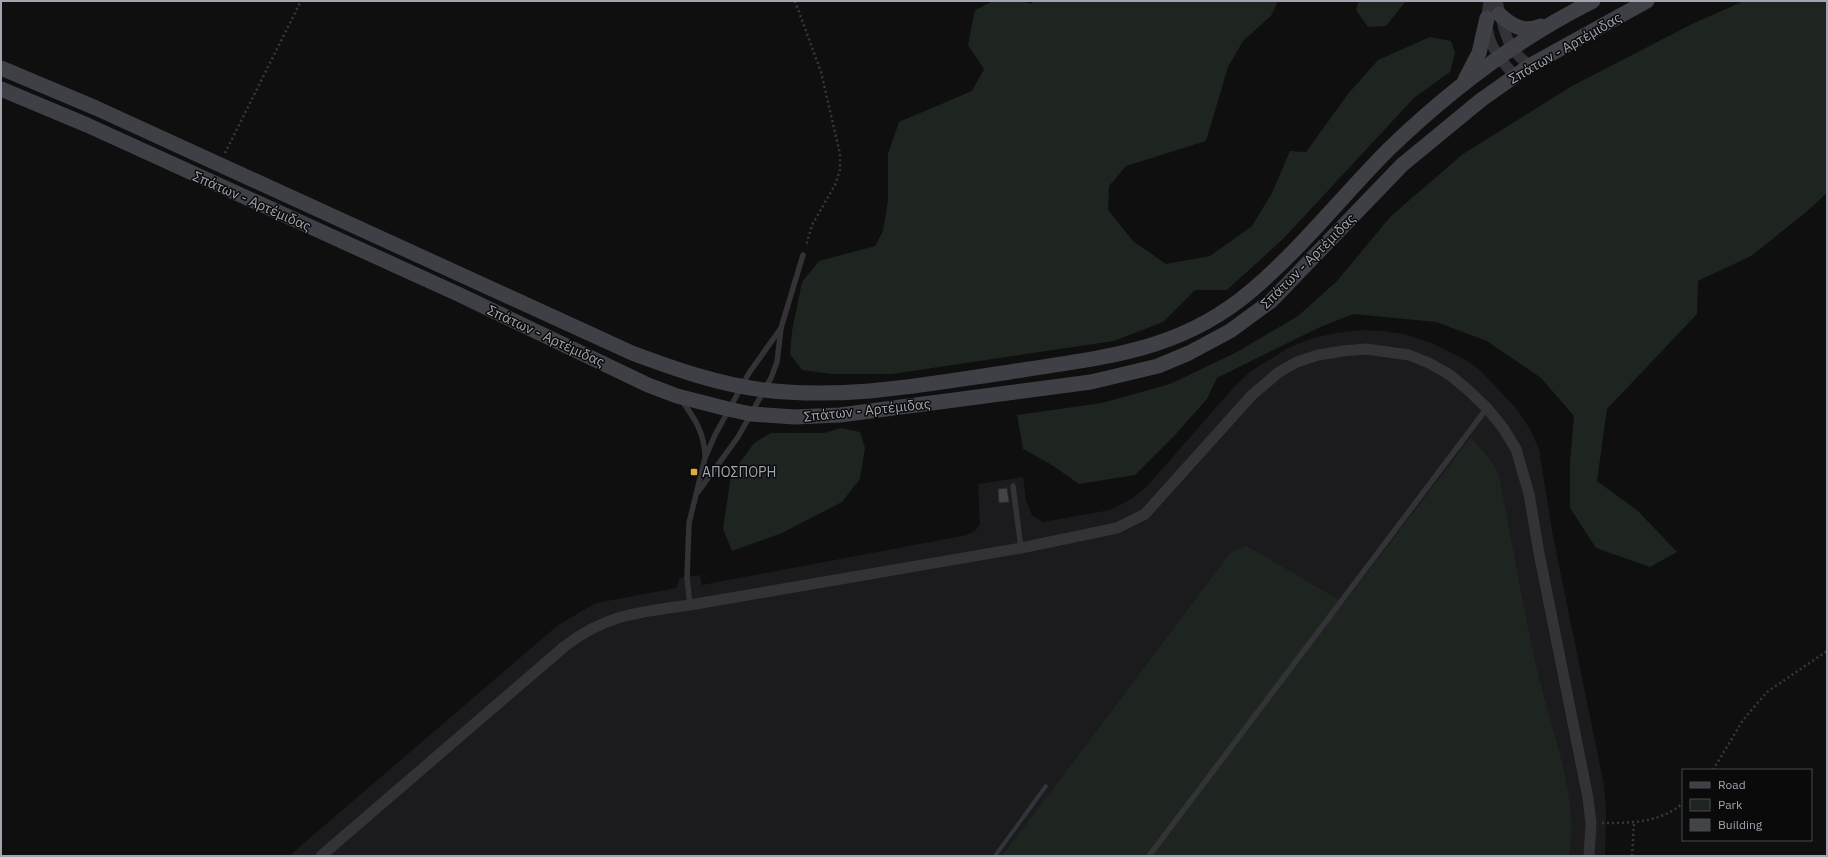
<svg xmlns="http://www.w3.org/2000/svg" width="1828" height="857" font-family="'IBM Plex Sans',sans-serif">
<rect width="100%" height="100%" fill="#0f0f10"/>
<path fill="#1b1b1d" d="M1360,330l24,1 19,3 26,8 37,18 14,10 35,37 15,22 9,20 14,87 51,249 2,26 -1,45h-1316l269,-231 38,-22 80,-15 4,-10 20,-3 2,10 265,-50 8,-4 5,-7 -2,-40 45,-7 3,23 6,15 11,7 67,-12 23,-12 16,-14 85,-97 17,-16 39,-24 23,-9 23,-5z"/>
<g fill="#1e241f">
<path d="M993,1h29l9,3 2,-3h245l-7,15 -28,25 -15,26 -22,74 -80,25 -17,20 -1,24 25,31 33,23 44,-8 42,-30 20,-33 18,-42 16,1 42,-58 30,-34 52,-23 21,4 4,12 -5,19 -36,26 -131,141 -56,51h-32l-32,32 -49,19 -222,33h-60l-30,-4 -12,-16 2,-23 10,-49 17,-21 56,-15 8,-15 5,-30v-47l11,-32 73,-31 12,-22 -16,-24 7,-35z"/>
<path d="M1359,1h47l-20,25 -18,1 -12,-17z"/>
<path d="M1744,1h83v192l-22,20 -54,43 -53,25 -1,33 -90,95 -10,72 41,30 39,41 -27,15 -54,-19 -26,-40v-45l4,-47 -33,-38 -54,-37 -51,-19 -83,-8 -35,14 -101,50 -10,21 -33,37 -39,39 -56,9 -27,-19 -29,-16 -6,-34 85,-12 68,-19 65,-31 63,-37 39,-35 54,-65 72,-62 109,-68 120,-62z"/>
<path d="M841,428l19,4 5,16 -5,31 -18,23 -60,31 -50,18 -9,-22 8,-54 23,-32 17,-10h53z"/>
<path d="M1471,437l24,29 4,10c14,68 24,136 40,202 14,59 40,117 30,178h-567l230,-305 15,-5 97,57z"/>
</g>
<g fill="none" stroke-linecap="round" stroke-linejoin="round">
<path stroke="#2e353b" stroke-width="4" d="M995,856l51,-70"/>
</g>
<path fill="#434448" stroke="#2a292c" d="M1007,488l2,14 -10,1 -1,-14z"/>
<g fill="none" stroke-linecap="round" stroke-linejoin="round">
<g stroke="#37383c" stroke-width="2.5" stroke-dasharray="2 3" stroke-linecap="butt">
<path d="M795,1l26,71 19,82v16l-5,15 -23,40 -6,21"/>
<path d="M225,153l76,-152"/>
<path d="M1713,770l30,-50 24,-28 60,-41"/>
<path d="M1602,823c29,0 58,0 81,-20"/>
<path d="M1632,856l2,-33"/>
</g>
<g stroke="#333337" stroke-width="5.5">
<path d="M681,400c14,18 23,33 24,55"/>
<path d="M1013,486l8,62"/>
<path d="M698,492l40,-55 33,-59 6,-16 4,-34 22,-73"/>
<path d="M690,605l-3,-27 2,-55 16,-65 10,-23 34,-62 32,-45"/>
<path d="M1149,856l338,-448"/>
</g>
<g stroke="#333337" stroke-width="11">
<path d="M1489,1c-7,34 3,50 26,75"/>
<path d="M1497,1l7,28 7,19 18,18"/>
<path d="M321,856l244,-210c42,-32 75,-34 125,-41l331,-57 96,-20 28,-14 107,-119 27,-23 18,-10 21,-7 25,-4 23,-2 43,6 20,8 21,12 18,15 19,18 16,20 13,21 13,45 10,59 49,245 3,25 -2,33"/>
</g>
<g stroke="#3f4045" stroke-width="15">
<path d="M1499,14c13,12 24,19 42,12"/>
<path d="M1,68l95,40 536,245c43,16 85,31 132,37 84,10 163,-6 246,-18 48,-8 98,-13 145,-28 34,-11 69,-30 96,-53 51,-43 91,-95 138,-142 61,-59 128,-110 204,-148"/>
<path d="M1465,80l14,-27 8,-35"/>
<path d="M1,89l86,36 371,169 190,91 29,11 51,13 23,5 44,3 45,-2 251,-33 67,-16 31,-13 41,-22 41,-30 131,-136 79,-65 48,-34 118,-65"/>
</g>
</g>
<rect fill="#ddae3a" stroke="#0a0a0b" stroke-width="1.5" x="690" y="468" width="8" height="8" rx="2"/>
<g text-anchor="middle" stroke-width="3" stroke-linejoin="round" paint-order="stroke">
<g font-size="14" fill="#a2a5b0" stroke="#0a0a0b">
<text transform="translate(1565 48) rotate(-30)" y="5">Σπάτων - Αρτέμιδας</text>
<text transform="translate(252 201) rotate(24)" y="5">Σπάτων - Αρτέμιδας</text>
<text transform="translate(1308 261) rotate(-45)" y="5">Σπάτων - Αρτέμιδας</text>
<text transform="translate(546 336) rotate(25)" y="5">Σπάτων - Αρτέμιδας</text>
<text transform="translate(867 410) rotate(-6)" y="5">Σπάτων - Αρτέμιδας</text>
</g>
<g font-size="14" fill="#a2a5b0" stroke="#0a0a0b" text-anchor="start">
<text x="702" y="477">ΑΠΟΣΠΟΡΗ</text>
</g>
</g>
<rect width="1828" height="857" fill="none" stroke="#a2a5b0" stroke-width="4"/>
<rect x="1682" y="769" width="130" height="72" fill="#0a0a0b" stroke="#47484d"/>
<rect x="1690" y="782" width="20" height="6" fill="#3f4045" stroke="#47484d"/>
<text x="1718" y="789" font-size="12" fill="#a2a5b0">Road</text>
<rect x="1690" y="799" width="20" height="12" fill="#1e241f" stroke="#47484d"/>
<text x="1718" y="809" font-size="12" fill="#a2a5b0">Park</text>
<rect x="1690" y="819" width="20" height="12" fill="#434448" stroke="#47484d"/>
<text x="1718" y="829" font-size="12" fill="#a2a5b0">Building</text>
</svg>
